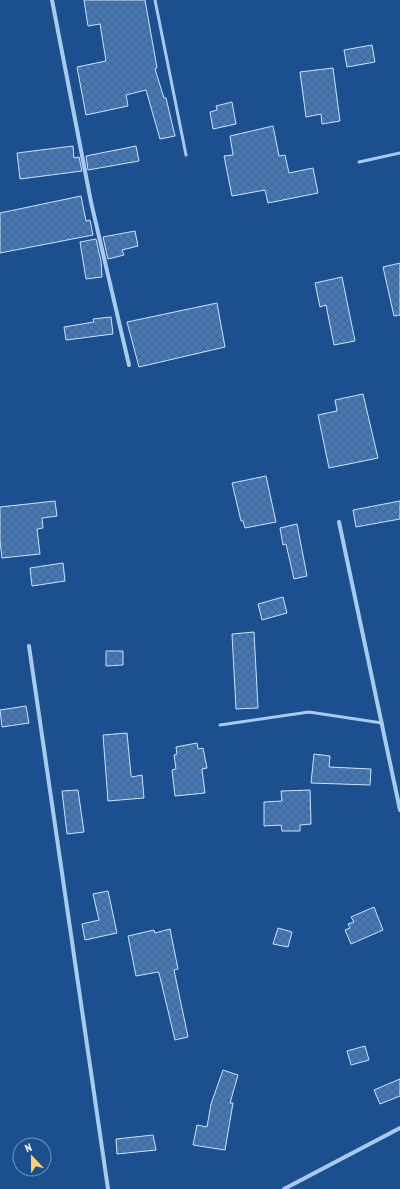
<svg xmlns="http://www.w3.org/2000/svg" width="400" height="1189" font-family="'PT Sans Narrow',sans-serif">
<defs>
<pattern id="building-cross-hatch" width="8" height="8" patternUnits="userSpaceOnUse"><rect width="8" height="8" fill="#4478b7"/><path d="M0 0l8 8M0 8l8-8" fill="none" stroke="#486282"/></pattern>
</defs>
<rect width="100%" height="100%" fill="#1b4f8f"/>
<g fill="url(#building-cross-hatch)" stroke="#cfe3fa">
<path d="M84,0h61l12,68 -2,1 9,29h2l9,38 -15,3 -14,-49 -20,5 2,11 -42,9 -9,-48 29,-6 -6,-37 -12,2z"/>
<path d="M372,45l3,17 -28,5 -3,-17z"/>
<path d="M333,68l7,53 -18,3 -1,-10 -15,3 -6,-45z"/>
<path d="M232,102l4,22 -23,5 -3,-17 7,-2 -1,-4z"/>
<path d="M273,126l6,30 6,-1 4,18 24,-5 5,25 -50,10 -3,-13 -33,6 -8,-40 9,-1 -3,-19z"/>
<path d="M73,146l1,12 5,-1 3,14 -62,8 -3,-26z"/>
<path d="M136,146l3,15 -51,9 -2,-14z"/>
<path d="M81,196l5,25 4,-1 3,15 -93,18v-40z"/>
<path d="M135,231l3,15 -16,4 2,5 -16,4 -5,-22z"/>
<path d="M96,239l5,22 1,16 -16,2 -6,-37z"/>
<path d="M400,263v52l-6,1 -11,-49z"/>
<path d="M342,277l13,64 -21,4 -8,-40 -6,2 -5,-24z"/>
<path d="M217,303l8,44 -86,20 -12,-45z"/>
<path d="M111,317l2,17 -47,6 -2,-13 30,-5 -1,-3z"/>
<path d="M363,394l15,64 -49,10 -11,-53 19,-4 -2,-11z"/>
<path d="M266,476l10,46 -31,6 -2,-7h-2l-9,-38z"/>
<path d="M55,501l2,15 -15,2 1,10 -6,1 3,25 -38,4 -2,-17v-34z"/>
<path d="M400,501v18l-44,8 -3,-17z"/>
<path d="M297,524l10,52 -13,3 -8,-35 -3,1 -3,-17z"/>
<path d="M63,563l2,18 -33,5 -2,-18z"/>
<path d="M283,597l4,16 -25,7 -4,-16z"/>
<path d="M254,632l4,76 -22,1 -4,-75z"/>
<path d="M106,651h17v14l-17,1z"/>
<path d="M26,706l3,17 -27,4 -2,-17z"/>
<path d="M127,733l4,42 1,2 10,-2 2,23 -36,3 -5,-66z"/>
<path d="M197,743l1,6 5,-1 4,20 -5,1 3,24 -30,3 -3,-26 4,-1 -2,-14 3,-1 -1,-7z"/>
<path d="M314,754l16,2 -1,11 42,2 -1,16 -59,-2z"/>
<path d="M78,790l6,42 -17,2 -5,-43z"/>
<path d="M310,790l1,34 -11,1v6h-18l-1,-6 -17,1v-24l18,-1 -1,-10z"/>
<path d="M108,891l9,42 -32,7 -3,-16 17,-4 -6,-26z"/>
<path d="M374,907l9,23 -32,14 -6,-14 5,-2 -2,-4 6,-2 -3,-5z"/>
<path d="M278,928l14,4 -4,15 -15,-3z"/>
<path d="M170,929l8,40 -4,1 14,67 -13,3 -16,-67 -1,-1 -22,4 -8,-40 26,-6 1,3z"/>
<path d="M365,1046l4,14 -18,5 -4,-14z"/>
<path d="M223,1070l15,5 -8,28h3l-8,47 -32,-5 4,-20 10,2 4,-23z"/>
<path d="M400,1079v17l-20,8 -6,-14z"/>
<path d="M153,1135l3,15 -39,4 -1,-15z"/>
</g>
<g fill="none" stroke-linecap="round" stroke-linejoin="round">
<g stroke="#a9c9ee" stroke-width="3">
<path d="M155,0l31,155"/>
<path d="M359,162l41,-9"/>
<path d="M220,725l89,-13 73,11"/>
</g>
<g stroke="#a9c9ee" stroke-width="4">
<path d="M52,0l39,202 38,163"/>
<path d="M339,522l61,288"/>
<path d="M29,646l79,543"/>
<path d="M284,1189l116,-61"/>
</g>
</g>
<g transform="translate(32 1157) rotate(338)"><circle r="19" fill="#1b4f8f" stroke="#7695bc"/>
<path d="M0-3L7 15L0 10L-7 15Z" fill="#ffd166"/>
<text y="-6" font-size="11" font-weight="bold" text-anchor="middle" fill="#ffffff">N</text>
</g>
</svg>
